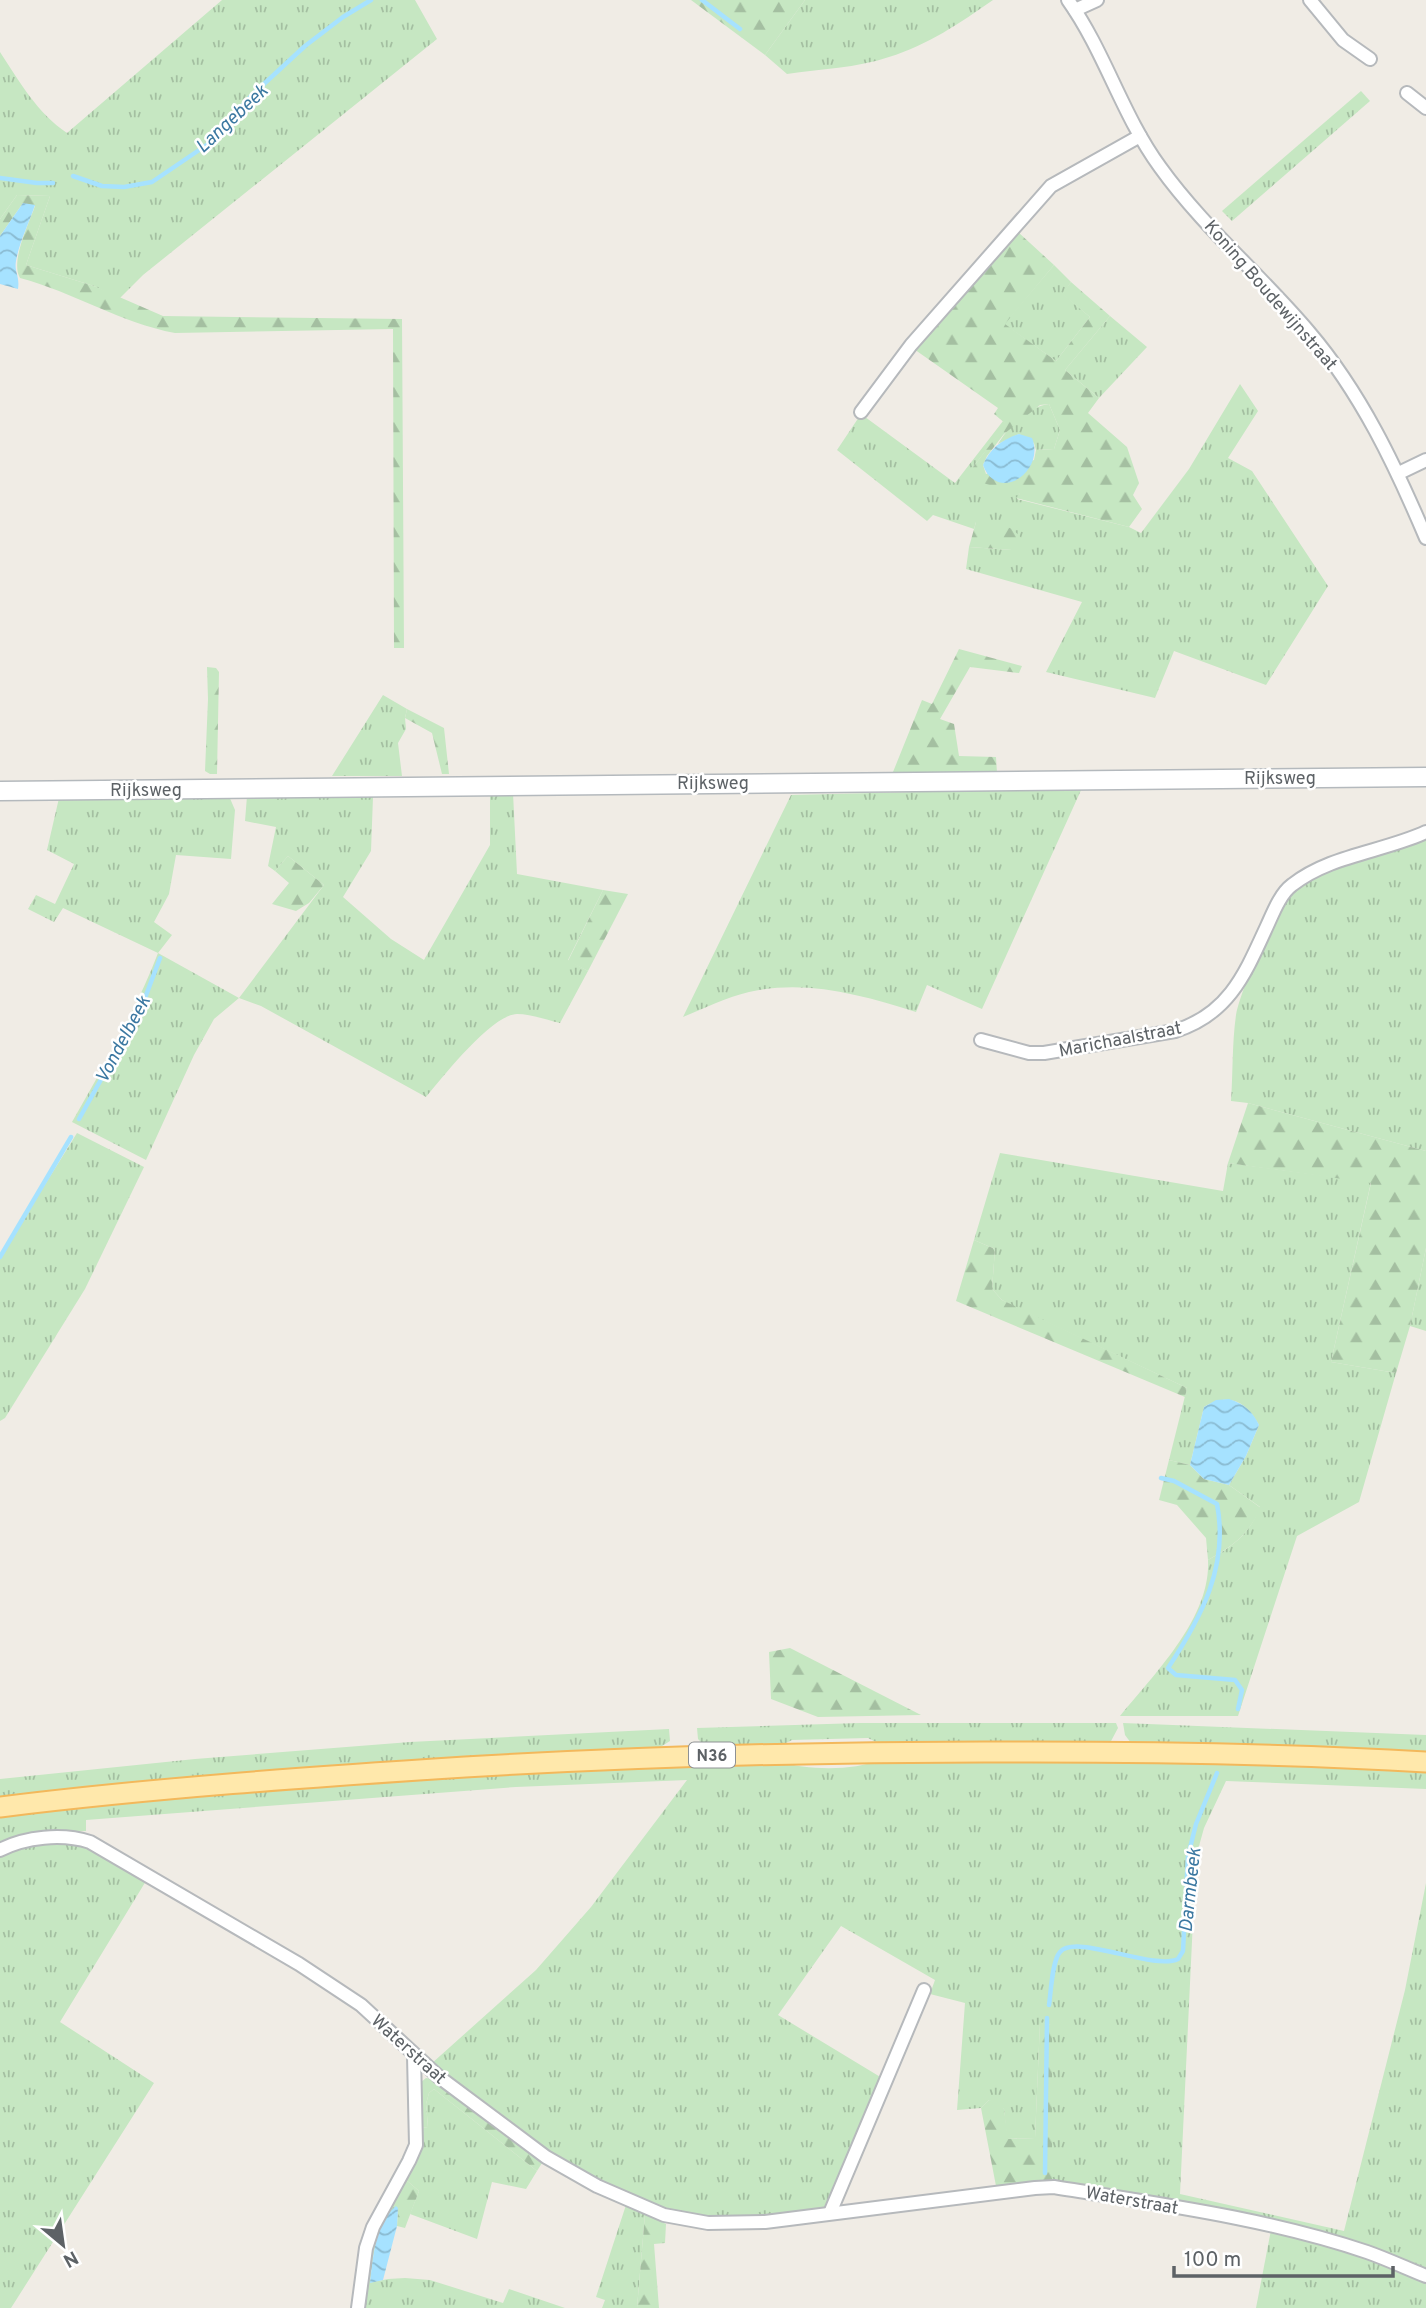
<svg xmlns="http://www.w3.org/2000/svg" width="1426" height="2308" font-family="Overpass,sans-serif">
<defs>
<pattern id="grass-tufts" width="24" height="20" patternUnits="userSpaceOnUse" patternTransform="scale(1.75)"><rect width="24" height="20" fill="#c6e7c2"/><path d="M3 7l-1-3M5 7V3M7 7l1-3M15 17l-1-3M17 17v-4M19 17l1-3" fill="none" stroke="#a4bfa1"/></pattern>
<pattern id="forest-firs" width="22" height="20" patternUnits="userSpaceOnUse" patternTransform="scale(1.75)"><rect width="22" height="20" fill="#c6e7c2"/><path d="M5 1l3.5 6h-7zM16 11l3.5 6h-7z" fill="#a4bfa1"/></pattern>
<pattern id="water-waves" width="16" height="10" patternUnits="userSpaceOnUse" patternTransform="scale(1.75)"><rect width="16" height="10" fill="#a6e2ff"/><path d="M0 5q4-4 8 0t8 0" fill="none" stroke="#8abbd2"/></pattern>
</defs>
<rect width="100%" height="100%" fill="#f0ece5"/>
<g fill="url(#grass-tufts)">
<path d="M222,0h193l22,39 -294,236 -24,24 -25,-13 -68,-21 24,-69 -33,-1 -17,24v-167c19,29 37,61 67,81z"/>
<path d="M805,0h188c-33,23 -65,45 -104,57 -32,11 -69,12 -102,17l-22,-19z"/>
<path d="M1361,91l9,10 -138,120 -10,-10z"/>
<path d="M1054,265l17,17 -8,12 27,23 -34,44 -52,-37z"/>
<path d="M1110,316l37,31 -48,51 -34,-28z"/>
<path d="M1240,384l18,27 -30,47 24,13 76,115 -62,99 -92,-34 -19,47 -109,-26 36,-70 -116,-33 3,-22 43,3 -36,-28 -2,7 -41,-14 -6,6 -90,-71 24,-36 94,69 48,-62 4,3 -34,43 47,27 -3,5 112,28 12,6 48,-64z"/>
<path d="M1049,404l11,26 -6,19 -18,1 -2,-7 -15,-9 -21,10c9,-16 31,-38 51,-40z"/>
<path d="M383,695l24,14 -2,9 1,11 -8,14 4,33h-70z"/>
<path d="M1082,788l-100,221 -55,-24 -11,27c-54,-17 -110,-33 -167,-20 -22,5 -44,16 -66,25l108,-222z"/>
<path d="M513,793l4,81 86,16 -35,70 20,11 -28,52c-13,-3 -29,-9 -43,-9 -26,1 -74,63 -91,83l-165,-91 -22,-8 -25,21 -20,36 -48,105 -74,-38c31,-55 63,-109 86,-169l-95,-45 -9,14 -26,-13 8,-14 19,9 19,-40 -27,-14 12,-52 170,-2 6,14 -4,49 -55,-4 -7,39 -15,28 18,13 -14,18 81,45 85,-113 -36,-29 -13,15 -7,-5 8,-39 -31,-6 2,-25 126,1 -2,54 -28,46 48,42 33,21 66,-115v-51z"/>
<path d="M1426,839v312l-178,-48 -17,-2c2,-28 1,-58 5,-86 5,-27 43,-115 64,-129 37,-25 85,-31 126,-47z"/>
<path d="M77,1133l67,34 -59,122 -80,129 -5,3v-164z"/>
<path d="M1000,1153l223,38 5,-28 143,19 -40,180 65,11 -37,129 -62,34 -59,180h-118c34,-42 91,-98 88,-156 25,-14 41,-25 52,-53l-31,-22 17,-29 13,-31c-13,-24 -30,-33 -55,-18l-14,58 -21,-5 18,-72 -168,-79 -17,-9 -10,-11 3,-40 -21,-9z"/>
<path d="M1426,1248v83l-16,-5z"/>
<path d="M860,1723h256l2,5 -8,15 -230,1 -12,-6 -76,2 -10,5 -77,1 -7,-7 -1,-11z"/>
<path d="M1123,1723l303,12v19l-295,-11 -6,-8z"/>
<path d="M669,1729l1,12 -11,7 -194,10 -465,41v-20l195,-20 215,-17z"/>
<path d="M1015,1759l194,4 217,8v18l-200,-8 -22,47 -8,29 -16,337 164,37 61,-241 21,-107v390l-72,-28 -302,-63 -1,-157 -11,-2 -5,115 -28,1 -3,-30 -15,-9 -8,8 -24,2 8,-107 -35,-9 5,-14 -94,-54 -63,89 104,63 -58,130 -70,11h-43l-46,-8 -102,-50 -57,-39 -75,-58 105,-94 55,-63 96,-127 -171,7 -430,33v11l-53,2 -33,8v-26c132,-13 263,-27 396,-37 128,-9 257,-12 386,-16 22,8 75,9 95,-2z"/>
<path d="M65,1842l28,8 53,31 -86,141 94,61 -143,225h-11v-452l3,-3 27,-7z"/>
<path d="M434,2089l103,82 -11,18 -34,-7 -15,57 -67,-25 9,-23 -14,-12 15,-51 8,-1 -2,-23 3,-11z"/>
<path d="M626,2205l19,9 -8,94h-35l3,-8 -9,-3z"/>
<path d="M1271,2230l95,27 60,22v29h-170z"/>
<path d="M405,2278l25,2 73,23 6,-14 56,19h-204l2,-24 25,-5z"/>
</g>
<g fill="url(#forest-firs)" fill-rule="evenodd">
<path d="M691,0h114l-40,55z"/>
<path d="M17,195l33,1 -24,69 68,21 69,30 239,3 2,329h-10l-1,-319 -218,4c-54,-10 -102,-41 -155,-55 -10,-16 9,-55 15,-72l-12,-3 -23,33v-17z"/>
<path d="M1018,232l36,33 -49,59 51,37 34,-44 -28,-23 9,-12 39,34 -45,54 34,28 -11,15 39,34 12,36 -6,12 9,14 -13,18 -113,-29 4,-4 -47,-14 -2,-4 2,-9 33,-43 -12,-10 4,-6 -87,-61zM1049,404l11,26 -6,19 -18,1 -2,10 -48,14 -3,-9 4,-9 17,-22 36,-29z"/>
<path d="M976,522c16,-1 35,2 45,16l-2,9 -7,3 -43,-3z"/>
<path d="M959,649l63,17 -3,7 -49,-6 -30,52 14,5 5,32 37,1 1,16 -104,-1 29,-72 10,4z"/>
<path d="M207,667l9,1 3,4 -2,102h-7l-5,-3 3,-72z"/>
<path d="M407,709l37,19 5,46h-7l-10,-41 -27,-15z"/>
<path d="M288,856l36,29 -15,18 -13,8 -24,-7 17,-21 -14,-12z"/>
<path d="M603,890l25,4 -40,77 -20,-10z"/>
<path d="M1248,1103l178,48v97l-16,78 -14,47 -65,-11 40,-179 -143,-20z"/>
<path d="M974,1240l21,9 -3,40 10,11 185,88 -2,9 -229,-96z"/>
<path d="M1169,1460l21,5 14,14 25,6 32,23c-14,28 -27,37 -53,52l-2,-22 -29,-33 -18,-5z"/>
<path d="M790,1648l131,67 -103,2 -47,-18 -2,-47z"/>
<path d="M1040,2022l12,3v157l-56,4 -15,-78 8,-8 8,1 7,8 4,30 27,-1z"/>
<path d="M426,2078l6,1 12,9 98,75 -5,8 -103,-82 -5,4 -3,11 2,23 -8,1v-45z"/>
<path d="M405,2179l14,12 -14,37 -8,-2 1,-18c-24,19 -24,46 -28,75l-7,1 15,-59z"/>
<path d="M645,2214l21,10 -1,19 -11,1 5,64h-22z"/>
</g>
<g fill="url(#water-waves)">
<path d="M23,203l12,2c-6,18 -16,38 -19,56 -2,11 4,15 2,28l-18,-5v-48z"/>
<path d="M1019,434l13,4c14,34 -35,66 -49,27 7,-17 19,-25 36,-31z"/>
<path d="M1229,1399c16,5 23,12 30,26l-13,31 -17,29 -25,-6 -14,-14 14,-58 12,-7z"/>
<path d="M396,2206l2,2 -1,18 -14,54 -13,3c3,-25 5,-60 26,-77z"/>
</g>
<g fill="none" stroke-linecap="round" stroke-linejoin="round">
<g stroke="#a6e2ff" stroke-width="4.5">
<path d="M702,0l38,29"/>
<path d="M73,176l29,10 22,1 28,-5 56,-38 44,-49 53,-49 38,-29 28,-17"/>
<path d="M0,178l37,5h16"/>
<path d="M79,1119l63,-113 18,-48"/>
<path d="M0,1257l71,-120"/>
<path d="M1161,1478l13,3 43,23c12,62 -16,114 -49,164l8,7 59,5 7,10 -4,19"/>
<path d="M1049,2005c2,-13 3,-44 11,-53 16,-19 93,19 118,7l5,-8 5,-95 8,-32 21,-51"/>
<path d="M1045,2173l2,-155"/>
</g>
<defs>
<g id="minor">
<path d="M1068,0c37,52 54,115 92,167 43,60 101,108 149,165 52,61 86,133 117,206"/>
<path d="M1310,0l33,40 27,19"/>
<path d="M1075,10l22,-10"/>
<path d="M1407,93l19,15"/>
<path d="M861,412l50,-67 140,-159 89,-50"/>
<path d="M1399,473l27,-13"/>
<path d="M981,1040l48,13h15l131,-22c54,-17 70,-57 92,-105 6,-13 13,-32 25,-41 38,-30 91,-33 134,-53"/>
<path d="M0,1850c25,-13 62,-17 90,-8l209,122 62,41 78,72 107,80 51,29 67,29 44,8 57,-1 270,-34 19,-1c104,17 212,31 313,65 20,7 39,16 59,24"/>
<path d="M830,2213l94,-223"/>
<path d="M358,2308l8,-60 7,-21 36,-66 7,-16 -2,-89"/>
</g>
<path id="secondary" d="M0,791l1426,-14"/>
<path id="primary" d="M0,1807c154,-19 310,-30 465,-40 189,-11 377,-16 566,-15 132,0 264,2 395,10"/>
</defs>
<use href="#minor" stroke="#b6b9bc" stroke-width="16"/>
<use href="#secondary" stroke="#b4b9bd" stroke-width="21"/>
<use href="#primary" stroke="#f3b85b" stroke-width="23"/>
<use href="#minor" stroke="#fff" stroke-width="12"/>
<use href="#secondary" stroke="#fff" stroke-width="18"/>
<use href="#primary" stroke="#ffe8ab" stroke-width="19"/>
</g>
<g text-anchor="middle" stroke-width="5" stroke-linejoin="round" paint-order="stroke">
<rect fill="#fff" stroke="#8e9194" stroke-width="2" x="689" y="1742.5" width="46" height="25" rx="5"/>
<g font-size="16" font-weight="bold" fill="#5d6266">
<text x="712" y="1761">N36</text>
</g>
<g font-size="18" fill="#5d6266" stroke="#fff">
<text transform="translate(1271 295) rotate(49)" y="6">Koning Boudewijnstraat</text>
<text x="1280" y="784">Rijksweg</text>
<text x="713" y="789">Rijksweg</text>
<text x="146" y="796">Rijksweg</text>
<text transform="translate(1120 1039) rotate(-11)" y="6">Marichaalstraat</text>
<text transform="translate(409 2049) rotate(42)" y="6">Waterstraat</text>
<text transform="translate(1132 2200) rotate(10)" y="6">Waterstraat</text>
</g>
<g font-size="19" font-style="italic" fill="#3b78a1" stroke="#fff">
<text transform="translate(231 118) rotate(-43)" y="7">Langebeek</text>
<text transform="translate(122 1039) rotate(-62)" y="7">Vondelbeek</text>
<text transform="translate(1189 1890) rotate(-84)" y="7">Darmbeek</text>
</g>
</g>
<g transform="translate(63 2245) rotate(151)" stroke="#ffffff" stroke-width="5" paint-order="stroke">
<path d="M0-5L12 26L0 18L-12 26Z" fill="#5d6266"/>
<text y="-10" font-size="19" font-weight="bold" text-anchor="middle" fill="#5d6266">N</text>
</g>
<path d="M1174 2266v10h219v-10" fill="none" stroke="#5d6266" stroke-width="3.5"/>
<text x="1184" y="2266" font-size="21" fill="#5d6266" stroke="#ffffff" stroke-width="5" paint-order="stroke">100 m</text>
</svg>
